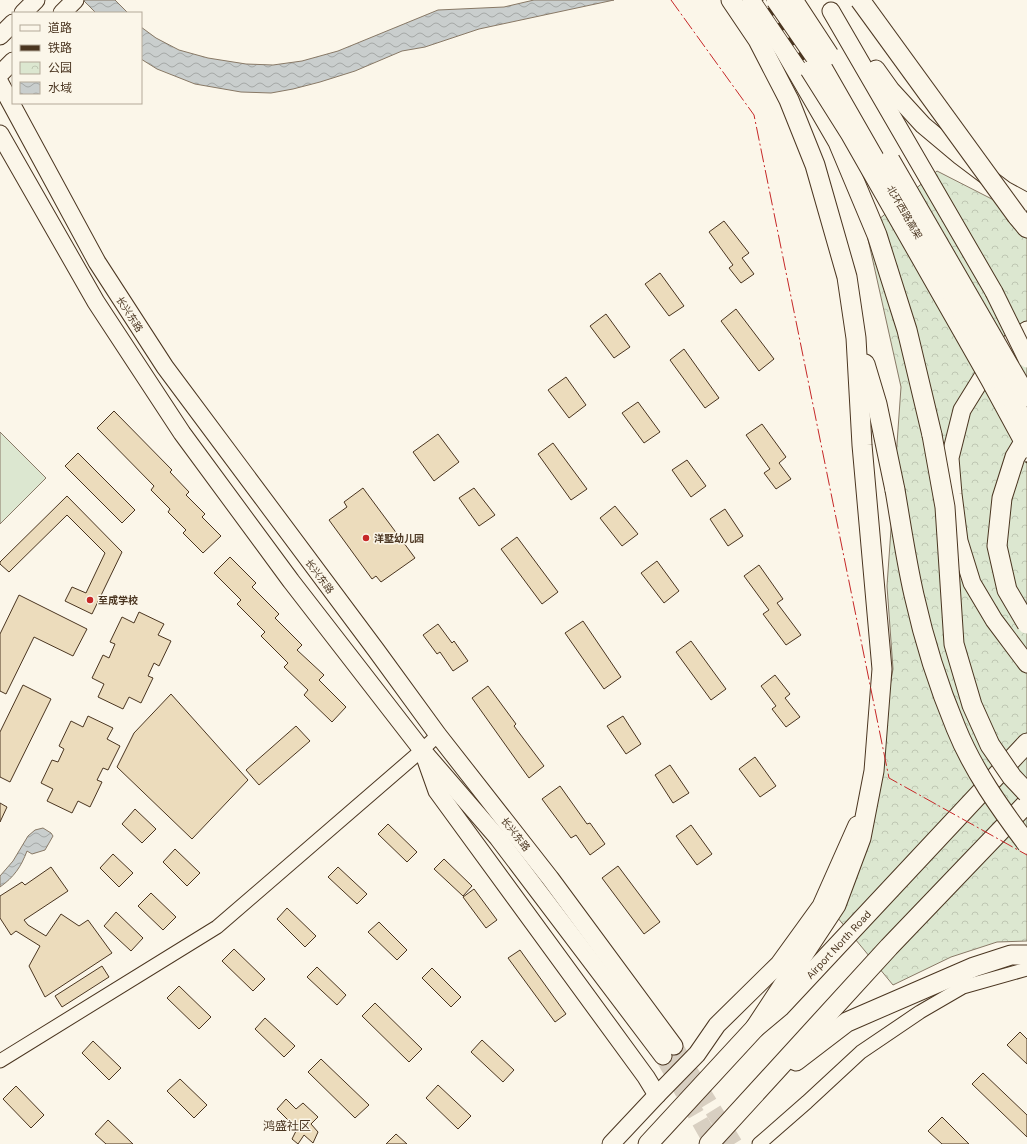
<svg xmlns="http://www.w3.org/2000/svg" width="1027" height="1144" font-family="Inter,'Noto Sans SC',sans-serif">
<defs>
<pattern id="park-crowns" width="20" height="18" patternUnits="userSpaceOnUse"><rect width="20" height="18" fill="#dce7d0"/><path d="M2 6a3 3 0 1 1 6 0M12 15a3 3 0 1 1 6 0" fill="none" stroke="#bec7b2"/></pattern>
<pattern id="water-waves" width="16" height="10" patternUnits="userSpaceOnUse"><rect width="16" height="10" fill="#c9cecd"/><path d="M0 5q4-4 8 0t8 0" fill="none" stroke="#a5a8a6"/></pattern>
</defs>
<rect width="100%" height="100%" fill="#fbf6e9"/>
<path fill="#dce7d0" stroke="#887966" d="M0,432l46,46 -46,46z"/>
<path fill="url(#park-crowns)" stroke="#887966" d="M937,171l90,46v724l-30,1 -46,15 -58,28 -56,-68 22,-57 34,-191 -6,-83 14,-199 -35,-157z"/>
<g fill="url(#water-waves)" stroke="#887966">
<path d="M83,0h32l13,13h-32z"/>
<path d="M534,0h80l-135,29 -54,18 -23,4 -47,20 -35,11 -27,7 -22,4 -30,-1 -46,-8 -38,-15 -16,-10v-32l15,11 23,12 29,8 38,6 27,1 29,-4 36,-10 100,-41 66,-3z"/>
<path d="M43,828l8,5 2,3 -8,14 -13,4 -5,-3c-6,16 -13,26 -27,36v-11l13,-15 15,-25 7,-6z"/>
</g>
<g fill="#ecdcbc" stroke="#4a3520">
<path d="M724,221l25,32 -7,5 12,16 -13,9 -12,-15 4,-3 -24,-33z"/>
<path d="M660,273l24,33 -15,10 -24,-32z"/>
<path d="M736,309l38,50 -15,12 -38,-50z"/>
<path d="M606,314l24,33 -16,11 -24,-32z"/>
<path d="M684,349l35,49 -14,10 -35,-48z"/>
<path d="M566,377l20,28 -17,13 -21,-28z"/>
<path d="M638,402l22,30 -16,11 -22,-30z"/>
<path d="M114,411l58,59 -2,2 19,20 -3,3 19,19 -3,3 19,19 -18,17 -20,-20 3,-3 -18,-18 2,-3 -19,-19 3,-4 -57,-58z"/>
<path d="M762,424l24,33 -7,6 12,16 -15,10 -12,-16 6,-4 -24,-34z"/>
<path d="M438,434l21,28 -25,19 -21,-29z"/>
<path d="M553,443l34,46 -16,11 -33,-46z"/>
<path d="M78,453l57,57 -13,13 -57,-57z"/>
<path d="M687,460l19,26 -15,11 -19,-27z"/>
<path d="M363,488l52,70 -34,24 -5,-6 -4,3 -43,-59 18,-13 -3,-5z"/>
<path d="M474,488l21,27 -16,11 -20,-28z"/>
<path d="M67,496l55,56 -30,62 -27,-13 7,-14 14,6 19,-40 -38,-38 -58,57 -9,-8v-2z"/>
<path d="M615,506l23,28 -16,12 -22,-28z"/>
<path d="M725,509l18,27 -15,10 -18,-27z"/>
<path d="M517,537l41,55 -16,12 -41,-55z"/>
<path d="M230,557l26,26 -4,4 27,27 -4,4 27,27 -5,5 27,25 -5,5 27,27 -14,15 -28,-27 4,-5 -24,-23 4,-4 -27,-27 4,-4 -28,-28 4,-4 -27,-27z"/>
<path d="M657,561l22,30 -15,12 -23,-30z"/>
<path d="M759,565l24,34 -6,4 24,32 -15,10 -23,-31 6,-4 -25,-34z"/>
<path d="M19,595l68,34 -14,27 -39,-19 -28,57 -6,-3v-57z"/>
<path d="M139,612l25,12 -6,11 13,6 -12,25 -5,-3 -6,13 5,2 -12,25 -12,-6 -6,12 -25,-12 6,-13 -12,-6 11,-23 6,3 6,-14 -5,-2 12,-25 12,6z"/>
<path d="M583,621l38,56 -17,12 -39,-56z"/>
<path d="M438,624l14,19 2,-2 14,20 -15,10 -13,-19 -3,2 -14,-19z"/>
<path d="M691,641l35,48 -15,11 -35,-48z"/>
<path d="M775,675l15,19 -5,4 15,19 -14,10 -14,-18 4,-3 -15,-20z"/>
<path d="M23,685l28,14 -41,83 -10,-5v-45z"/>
<path d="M488,686l28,38 -2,2 30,40 -15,12 -57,-80z"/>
<path d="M171,694l77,86 -56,59 -75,-72 17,-34z"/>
<path d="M88,716l25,12 -6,11 13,7 -12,24 -5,-2 -6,12 5,2 -12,25 -12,-6 -6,12 -25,-12 6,-12 -12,-6 11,-23 6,2 6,-13 -5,-3 12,-25 12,6z"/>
<path d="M623,716l18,28 -15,10 -19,-28z"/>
<path d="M296,726l14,15 -51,44 -13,-15z"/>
<path d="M755,757l21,29 -16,11 -21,-28z"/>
<path d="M670,765l19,28 -16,10 -18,-28z"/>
<path d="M560,786l27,38 3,-1 15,21 -15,11 -14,-20 -5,3 -29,-39z"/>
<path d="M0,803l7,4 -7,15z"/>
<path d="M135,809l21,20 -14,14 -20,-19z"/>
<path d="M388,824l29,28 -10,10 -29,-28z"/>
<path d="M691,825l21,29 -15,11 -21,-29z"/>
<path d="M175,849l25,24 -13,13 -24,-24z"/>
<path d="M113,854l20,19 -14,14 -19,-19z"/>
<path d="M444,859l28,27 -9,10 -29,-27z"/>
<path d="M618,866l42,56 -16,12 -42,-56z"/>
<path d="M51,867l17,24 -44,29 4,5 18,11 15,-22 18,12 9,-6 24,33 -67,44 -16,-31 11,-20 -24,-15 -5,4 -11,-17v-22l22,-14 3,3z"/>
<path d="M338,867l29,27 -10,10 -29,-27z"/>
<path d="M474,889l23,31 -11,8 -23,-31z"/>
<path d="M151,893l25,24 -13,13 -25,-24z"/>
<path d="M287,908l29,28 -11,11 -28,-28z"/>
<path d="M116,912l27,26 -12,13 -27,-25z"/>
<path d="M379,922l28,28 -10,10 -29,-28z"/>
<path d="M234,949l31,30 -12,12 -31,-30z"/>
<path d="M520,950l46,64 -11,8 -47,-64z"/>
<path d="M102,966l7,11 -47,30 -7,-11z"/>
<path d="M317,967l29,28 -9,10 -30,-28z"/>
<path d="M432,968l29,29 -10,10 -29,-29z"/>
<path d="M179,986l32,31 -12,12 -32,-31z"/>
<path d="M375,1003l47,46 -13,13 -47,-46z"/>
<path d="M265,1018l30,28 -11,11 -29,-28z"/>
<path d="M1020,1032l7,7v25l-20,-19z"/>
<path d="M482,1040l32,30 -11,12 -32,-30z"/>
<path d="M93,1041l28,27 -12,12 -27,-27z"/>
<path d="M321,1059l48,46 -14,13 -47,-46z"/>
<path d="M983,1073l44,42v22l-55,-53z"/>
<path d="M180,1079l27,26 -13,13 -27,-27z"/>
<path d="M438,1085l33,31 -13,13 -32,-31z"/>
<path d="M16,1086l28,29 -13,13 -28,-29z"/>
<path d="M286,1099l10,10 7,-6 15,14 -7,7 7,8 -5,11 -9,-8 -6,9 -6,-5 5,-10 -20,-20z"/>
<path d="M942,1117l27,27h-27l-14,-13z"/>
<path d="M108,1120l25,24h-27l-11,-10z"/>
<path d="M396,1134l11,10h-21z"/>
</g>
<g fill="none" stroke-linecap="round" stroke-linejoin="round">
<g stroke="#d8cfc1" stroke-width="17" stroke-dasharray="17 8" stroke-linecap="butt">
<path d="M674,1046l60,98"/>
<path d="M663,1056l50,88"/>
</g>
<defs>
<g id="minor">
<path d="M0,1061l217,-134 205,-177 16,-15"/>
<path d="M759,1144l48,-42 54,-50 59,-40 43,-25 64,-18"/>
</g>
<g id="major">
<path d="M831,11l163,281"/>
<path d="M23,13l13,-13"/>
<path d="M62,13l13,-13"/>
<path d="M781,27l28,43"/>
<path d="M0,36l13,-13"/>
<path d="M876,69l15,21 32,35 37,31 45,34 22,12"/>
<path d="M0,74l13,-13"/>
<path d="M0,83l97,179 68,105 211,283 62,85 112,143 124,168"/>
<path d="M0,134l96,168 86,131 109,148 131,169 76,88 165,218"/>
<path d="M1027,330l-29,22 -36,58 -12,48 3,36 6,47 13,42 22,37 33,44"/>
<path d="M426,760l11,31 209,286 11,18"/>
<path d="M611,1144l46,-49 40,-41 20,-29 62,-61 42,-58 36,-81"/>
</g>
<g id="highway">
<path d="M731,0l27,40 31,60 26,65 32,112 9,61 6,107 20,224 -8,102 -13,67 -25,67 -81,123"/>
<path d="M752,0l32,49 54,93 39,93 30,95 25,105"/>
<path d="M1017,216l10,12"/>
<path d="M865,364l12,40 18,86"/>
<path d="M796,1061l51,-39 127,-55 37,-12h16"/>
<path id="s1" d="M648,1144l107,-116 25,-21 247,-264"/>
<path d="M709,1144l180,-197 138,-144"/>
</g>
</defs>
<use href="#minor" stroke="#4a3520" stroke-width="15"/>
<use href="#major" stroke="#4a3520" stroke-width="19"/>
<use href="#highway" stroke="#4a3520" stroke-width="21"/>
<use href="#minor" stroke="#fbf6e9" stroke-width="13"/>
<use href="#major" stroke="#fbf6e9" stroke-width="17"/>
<use href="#highway" stroke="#fbf6e9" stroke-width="19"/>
<defs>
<g id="rail">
<path d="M764,0l45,66 218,395"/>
<path d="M782,0l40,59 205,361"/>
</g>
</defs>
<use href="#rail" stroke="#4a3520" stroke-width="4.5"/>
<use href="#rail" stroke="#fbf6e9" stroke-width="3" stroke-dasharray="9" stroke-linecap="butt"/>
<defs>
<g id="major-bridge">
<path d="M809,70l41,65 139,244 38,70"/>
<path d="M994,292l33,67"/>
</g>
<g id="highway-bridge">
<path d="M776,0l43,62 188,328 20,38"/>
<path d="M793,0l36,55"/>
<path d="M860,0l157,216"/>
<path d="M890,160l137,237"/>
<path d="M932,435l13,72 9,137 18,61 18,40 22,32 15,16"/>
<path d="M1027,437l-12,20 -13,41 -5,48 10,44 20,34"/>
<path d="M895,490c6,35 11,70 19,105 10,45 24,90 42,133 17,42 44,80 71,116"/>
</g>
</defs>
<use href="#major-bridge" stroke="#4a3520" stroke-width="19" stroke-linecap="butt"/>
<use href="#highway-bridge" stroke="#4a3520" stroke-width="21" stroke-linecap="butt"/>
<use href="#major-bridge" stroke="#fbf6e9" stroke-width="17"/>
<use href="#highway-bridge" stroke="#fbf6e9" stroke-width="19"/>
<path stroke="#c62828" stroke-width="1" stroke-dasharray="14 3 2 3" stroke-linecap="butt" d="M671,0l83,115 135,663 138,77"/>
</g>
<g fill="#c62828" stroke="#fbf6e9" stroke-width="1.5">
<circle cx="366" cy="538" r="4"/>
<circle cx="90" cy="600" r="4"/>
</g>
<g text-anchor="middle" stroke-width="3" stroke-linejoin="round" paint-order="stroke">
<g font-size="10" fill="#4a3520" stroke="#fbf6e9">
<text transform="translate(905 212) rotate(60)" y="4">北环西路高架</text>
<text transform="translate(130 314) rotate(57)" y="4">长兴东路</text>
<text transform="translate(320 576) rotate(53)" y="4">长兴东路</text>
<text transform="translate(516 834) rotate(52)" y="4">长兴东路</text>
<text dy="4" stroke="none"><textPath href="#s1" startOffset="276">Airport North Road</textPath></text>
</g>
<g font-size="10" font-weight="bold" fill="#4a3520" stroke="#fbf6e9" text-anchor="start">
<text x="374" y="542">洋墅幼儿园</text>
<text x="98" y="604">至成学校</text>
</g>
<g font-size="12" fill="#4a3520" stroke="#fbf6e9">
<text x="287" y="1130">鸿盛社区</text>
</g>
</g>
<rect x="12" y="12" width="130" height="92" fill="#fbf6e9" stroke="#b4a999"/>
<rect x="20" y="25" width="20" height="6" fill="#fbf6e9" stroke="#b4a999"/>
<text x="48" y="32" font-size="12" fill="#4a3520">道路</text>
<rect x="20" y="45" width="20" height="6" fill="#4a3520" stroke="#b4a999"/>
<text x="48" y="52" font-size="12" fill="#4a3520">铁路</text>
<rect x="20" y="62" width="20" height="12" fill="url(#park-crowns)" stroke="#b4a999"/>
<text x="48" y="72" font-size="12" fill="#4a3520">公园</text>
<rect x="20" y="82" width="20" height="12" fill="url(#water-waves)" stroke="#b4a999"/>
<text x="48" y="92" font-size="12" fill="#4a3520">水域</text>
</svg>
